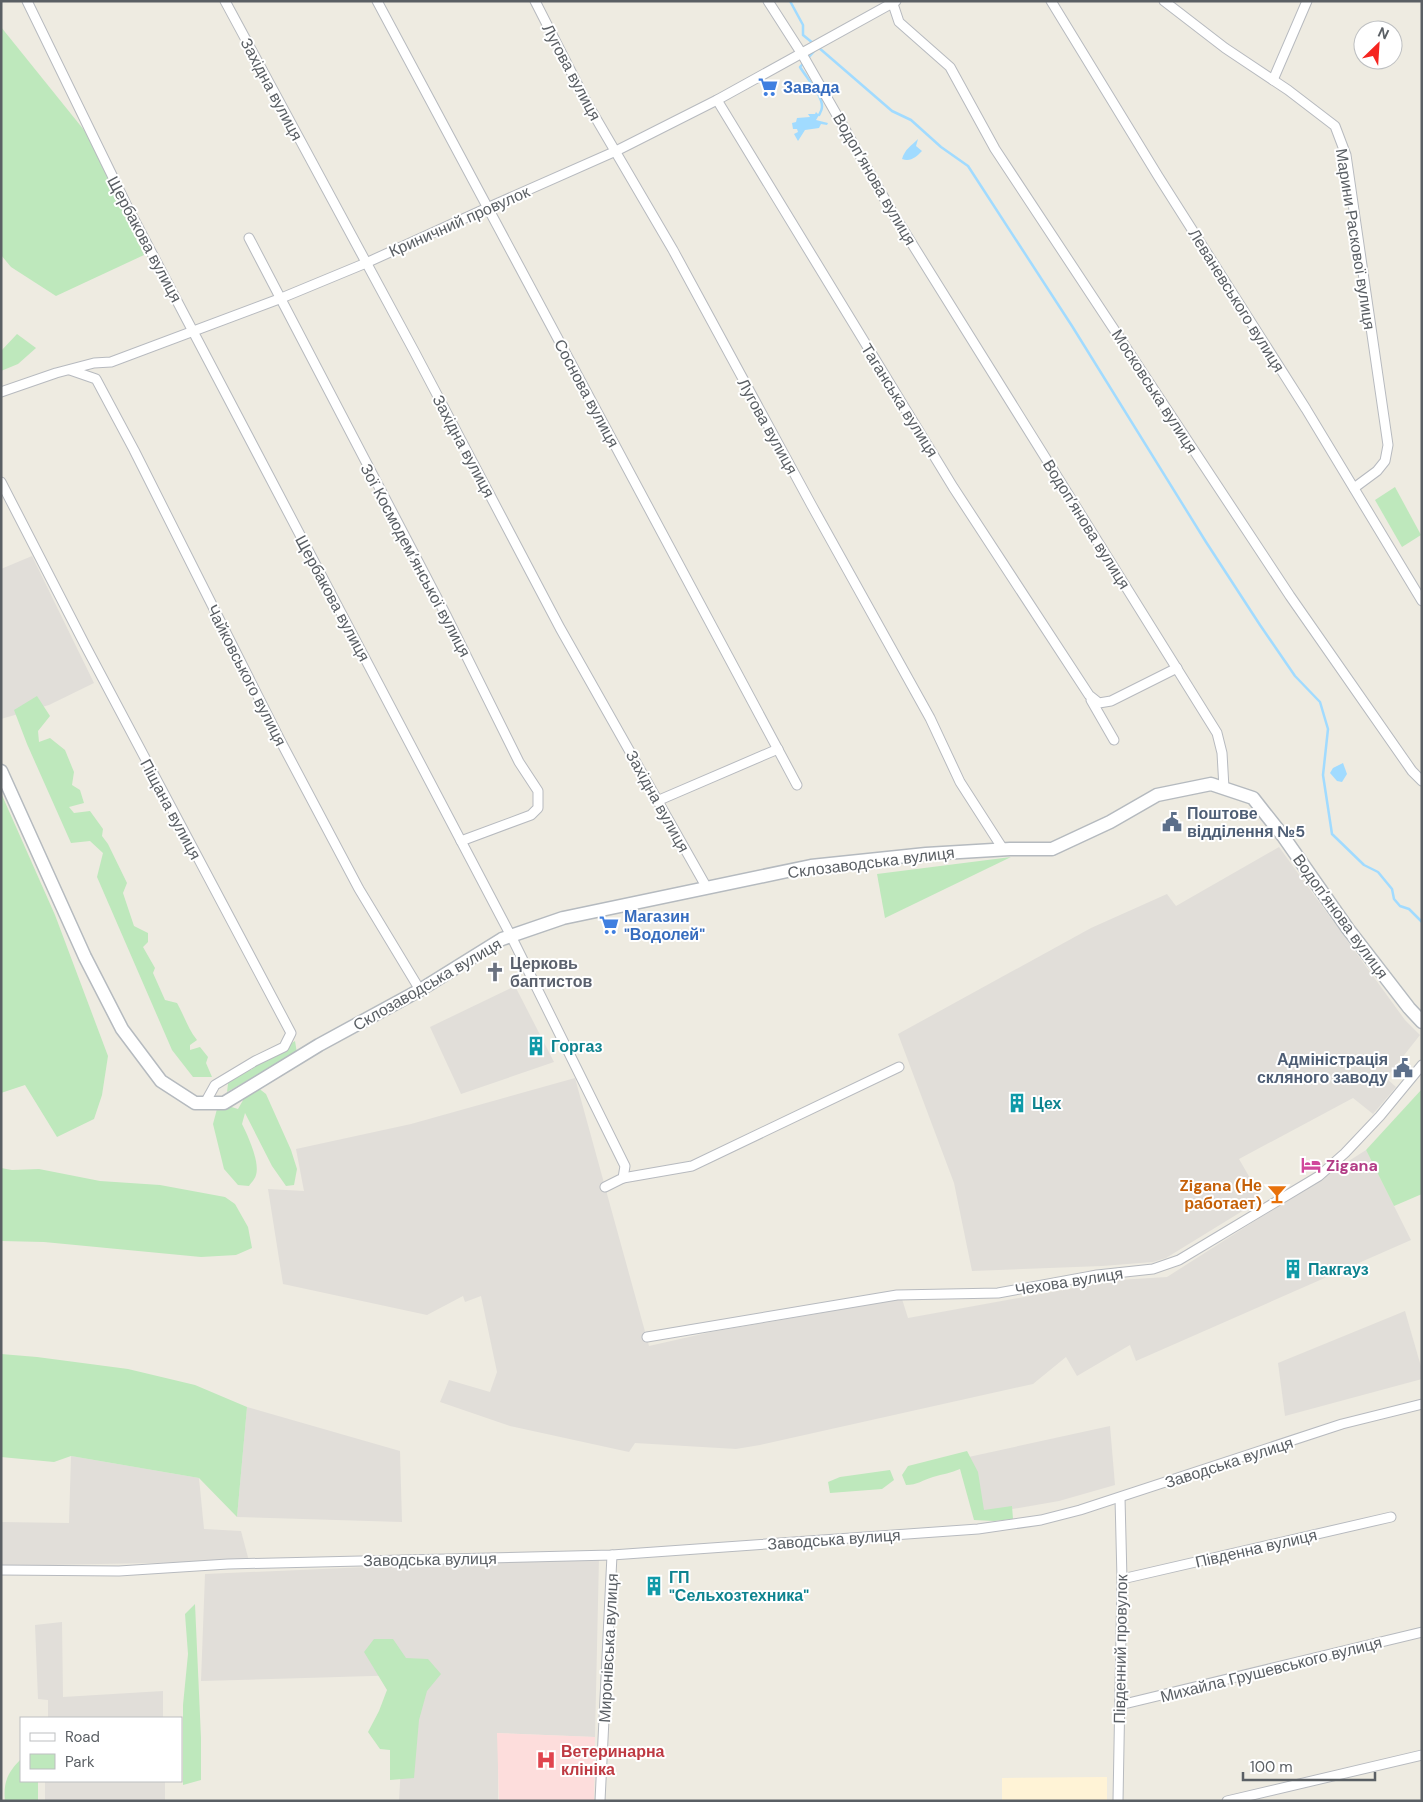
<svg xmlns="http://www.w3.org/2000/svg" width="1423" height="1802" font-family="'DM Sans',sans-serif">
<rect width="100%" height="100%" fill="#eeebe1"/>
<path fill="#fff3d6" d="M1107,1777v24h-105v-23z"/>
<g fill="#e1ded9">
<path d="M32,556l62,127 -45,22 -48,14v-150z"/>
<path d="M1279,847l126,173 15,15 -34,43 10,9 -23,27 -20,-16 -114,61 23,40 -96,59 -13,4 -51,4 -130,5 -18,-88 -56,-149 193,-106 76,-34 9,12z"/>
<path d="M515,986l39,76 -93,32 -31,-67z"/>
<path d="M575,1078l74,268 62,-14 191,-33 6,19 210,-38 49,-3 199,-127 45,90 -275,121 -6,-16 -53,31 -11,-19 -33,27 -273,61 -24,4 -101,-6 -6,9 -119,-26 -70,-24 9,-22 41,12 7,-20 -16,-76 -16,6 -2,-6 -36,19 -144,-31 -15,-95 36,2 -8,-42 115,-25z"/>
<path d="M1405,1311l17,59v9l-137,37 -7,-53z"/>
<path d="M247,1407l153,44 2,71 -165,-5z"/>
<path d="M1110,1426l5,59 -56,16 -81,14 -14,-57z"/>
<path d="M71,1456l128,22 5,51 37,2 8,30 -248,5v-44l68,1z"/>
<path d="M599,1557l-4,180 -97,-4v68h-99l7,-126 -205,6 4,-107z"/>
<path d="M62,1622l1,75 100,-6v27h-115v-18l-10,-1 -3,-74z"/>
<rect x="45" y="1781" width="120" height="20"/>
</g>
<path fill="#fddddc" d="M497,1733l98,4 -1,64h-95z"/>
<g fill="#bee8bc">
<path d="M1,27l87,108 56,120 -88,41 -45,-29 -10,-12z"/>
<path d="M17,334l19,14 -18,16 -17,7v-20z"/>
<path d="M1395,487l26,48 -19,12 -27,-47z"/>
<path d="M37,696l13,20 -12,15 1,11 11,-4 15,12 9,22 -2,13 8,5 4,13 -15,4 5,6 16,-2 13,18 -1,7 6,8 19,39 -4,10 11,33 14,7v9l-5,5 12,21 -2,5 12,27 12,3c7,12 11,26 20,37l-7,5v5l10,-3 8,10 -2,6 6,14h-19l-21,-27 -75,-173 6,-24 -13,-12 -19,2 -44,-99 -13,-34z"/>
<path d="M1,793l54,122 53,141 -6,39 -8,24 -37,18 -32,-52 -24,8z"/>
<path d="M1011,857l-126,61 -8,-44z"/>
<path d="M295,1041l2,12 -70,39 2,-16 18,-8 4,2 19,-15z"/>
<path d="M257,1087l9,7 25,56 6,19 -3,16 -8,1 -14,-20 -27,-53 -3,11c6,12 18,38 14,51 -1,4 -5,8 -7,11l-11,-1 -14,-16 -11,-45 4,-15 8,-4 13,4 8,-14z"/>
<path d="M1422,1089v105l-28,12 -28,-56z"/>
<path d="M1,1168l11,2 27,-1 61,12 60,4 65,12 10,7 13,23 4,21 -16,7 -35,2 -157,-15 -43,-1z"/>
<path d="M1,1354l36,3 91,12 67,16 52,22 -10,110 -38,-39 -128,-22 -17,6 -53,-5z"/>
<path d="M967,1451l11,21 6,38 28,-4 1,13 -19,2 -20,-1 -14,-51c-9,4 -17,5 -27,8 -10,3 -16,8 -27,8l-4,-10 6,-9z"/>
<path d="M890,1470l4,10 -12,9 -52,4 -2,-11 12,-5z"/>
<path d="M195,1604l6,134v42l-18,5v-80l5,-51 -3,-40z"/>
<path d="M374,1639h19l13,19 22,1 13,15 -14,17 -8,29 -5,58 -24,2v-30l-10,-1 -12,-17 11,-21 8,-21 -23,-38z"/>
<path d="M21,1759v22h17v20h-33c-2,-19 3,-29 16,-42z"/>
</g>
<g fill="#a1dbff">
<path d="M816,112l3,3 -3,5 12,3 -1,2 -6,-1 -2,4 -14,2 -7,11 -4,-7 4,-2 -1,-3h-4l-1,-6 4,-1 1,-4 13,-1 -2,-3h7z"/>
<path d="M918,139l-2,7 6,5c-6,6 -11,11 -20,8 3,-10 9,-13 16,-20z"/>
<path d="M1343,763l4,11 -5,8 -5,-1 -7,-8 3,-5z"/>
</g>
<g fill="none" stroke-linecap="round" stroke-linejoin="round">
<g stroke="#a1dbff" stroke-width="2.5">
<path d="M790,1l13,24v10l11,9"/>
<path d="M818,47l74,64 19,9 30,27 27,19 104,160 134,216 54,83 35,51 25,26 8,27 -5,46 9,59 32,31 14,7 14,17 2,10 6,7 9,3 13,13"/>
<path d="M816,49l-16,18c6,10 23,29 22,40 0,3 -2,6 -3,8"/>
</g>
<defs>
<g id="street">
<path d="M27,1l99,203 385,732 114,230 -2,12 -18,9"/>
<path d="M225,1l189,350 146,277 147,260"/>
<path d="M377,1l420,784"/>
<path d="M535,1l52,102 86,147 139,256 118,212 30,64 43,67"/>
<path d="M768,1l34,53 89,156 326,523 5,20 2,35"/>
<path d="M892,1l7,21 51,45 45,82 295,447 122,175 10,10"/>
<path d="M1051,1l107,175 148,233 116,192"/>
<path d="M1164,1l61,47 63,42 47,36 11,29 42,290 -3,16 -8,10 -23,17"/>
<path d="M1273,80l34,-79"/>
<path d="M717,100l236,387 136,208 10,8 12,-2 66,-33"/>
<path d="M249,238l197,377 73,147 19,29v17l-7,7 -70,26"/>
<path d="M70,370l26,9 38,71 147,292 78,147 61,101"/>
<path d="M1,392l55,-19 38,-10 17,-1 168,-63 87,-36 121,-55 129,-57 101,-51 179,-99"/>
<path d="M1,482l84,163 206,388 -7,14 -29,14 -40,24 -10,18"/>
<path d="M1091,700l23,40"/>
<path d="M657,801l121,-52"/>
<path d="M623,1178l69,-12 207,-99"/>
<path d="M647,1337l250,-42 101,-2 99,-18 56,-6 26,-9 140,-84 26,-23 35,-37 42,-51"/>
<path d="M1,1570l118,1 109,-7 384,-9 366,-26 63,-9 39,-10 262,-86 80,-20"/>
<path d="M1122,1579l269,-62"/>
<path d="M1120,1705l302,-73"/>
<path d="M600,1801l12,-246"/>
<path d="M1118,1801l4,-222 -2,-81"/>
<path d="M1227,1801l195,-46"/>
</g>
<path id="secondary" d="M1,771l84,186 37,72 39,52 34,22h29l95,-58 101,-55 82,-51 61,-21 248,-52 115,-12 84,-5h42l58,-27 47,-27 54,-11 42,14 30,38 65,93 61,79 13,14"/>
</defs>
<use href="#street" stroke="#b7babf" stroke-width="11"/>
<use href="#secondary" stroke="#b5babf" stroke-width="15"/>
<use href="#street" stroke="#fff" stroke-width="9"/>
<use href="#secondary" stroke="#fff" stroke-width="12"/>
</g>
<defs>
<symbol id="supermarket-bare" viewBox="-9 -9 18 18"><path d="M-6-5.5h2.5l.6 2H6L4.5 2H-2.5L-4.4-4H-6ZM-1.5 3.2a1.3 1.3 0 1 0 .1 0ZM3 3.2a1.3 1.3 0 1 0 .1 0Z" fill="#3f7fe0" stroke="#fff" stroke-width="2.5" paint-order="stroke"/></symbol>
<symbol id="civic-bare" viewBox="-9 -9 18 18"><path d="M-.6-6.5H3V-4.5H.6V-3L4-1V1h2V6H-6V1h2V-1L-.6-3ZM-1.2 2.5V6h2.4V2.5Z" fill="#5c6f8a" stroke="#fff" stroke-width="2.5" paint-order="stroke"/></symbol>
<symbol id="church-bare" viewBox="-9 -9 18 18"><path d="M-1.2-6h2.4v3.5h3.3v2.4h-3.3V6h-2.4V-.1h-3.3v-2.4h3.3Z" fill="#6b7280" stroke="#fff" stroke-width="2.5" paint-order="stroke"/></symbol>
<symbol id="building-bare" viewBox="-9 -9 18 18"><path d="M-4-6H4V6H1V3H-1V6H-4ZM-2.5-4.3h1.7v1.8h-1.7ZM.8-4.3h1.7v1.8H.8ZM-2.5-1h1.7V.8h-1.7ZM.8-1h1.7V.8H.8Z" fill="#0f9aa8" stroke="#fff" stroke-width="2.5" paint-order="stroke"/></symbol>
<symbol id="hotel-bare" viewBox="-9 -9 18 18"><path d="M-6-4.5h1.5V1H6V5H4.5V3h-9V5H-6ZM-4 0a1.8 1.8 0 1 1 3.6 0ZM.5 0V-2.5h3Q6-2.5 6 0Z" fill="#d1479c" stroke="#fff" stroke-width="2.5" paint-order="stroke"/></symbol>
<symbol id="bar-bare" viewBox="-9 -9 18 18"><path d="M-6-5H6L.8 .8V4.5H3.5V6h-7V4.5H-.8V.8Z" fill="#e8710a" stroke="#fff" stroke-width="2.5" paint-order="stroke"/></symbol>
<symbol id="hospital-bare" viewBox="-9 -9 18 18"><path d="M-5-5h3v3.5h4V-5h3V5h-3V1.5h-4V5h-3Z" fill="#e0444e" stroke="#fff" stroke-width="2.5" paint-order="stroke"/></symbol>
</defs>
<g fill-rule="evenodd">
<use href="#supermarket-bare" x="754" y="73" width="28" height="28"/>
<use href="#civic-bare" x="1158" y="808" width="28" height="28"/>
<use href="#supermarket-bare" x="595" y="911" width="28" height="28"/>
<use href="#church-bare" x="481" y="958" width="28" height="28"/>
<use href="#building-bare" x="522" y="1032" width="28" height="28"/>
<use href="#civic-bare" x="1389" y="1054" width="28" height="28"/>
<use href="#building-bare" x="1003" y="1089" width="28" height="28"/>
<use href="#hotel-bare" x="1297" y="1151" width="28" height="28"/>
<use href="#bar-bare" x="1263" y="1180" width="28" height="28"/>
<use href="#building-bare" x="1279" y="1255" width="28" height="28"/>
<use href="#building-bare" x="640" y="1572" width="28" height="28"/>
<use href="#hospital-bare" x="532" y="1746" width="28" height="28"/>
</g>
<g text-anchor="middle" stroke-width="4" stroke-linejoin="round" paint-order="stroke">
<g font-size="16" fill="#5a5f64" stroke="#fff">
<text transform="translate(572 72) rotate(62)" y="6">Лугова вулиця</text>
<text transform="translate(272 89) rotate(62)" y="6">Західна вулиця</text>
<text transform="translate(875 179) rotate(60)" y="6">Водоп’янова вулиця</text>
<text transform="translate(459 221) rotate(-24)" y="6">Криничний провулок</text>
<text transform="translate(145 239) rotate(62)" y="6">Щербакова вулиця</text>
<text transform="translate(1356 239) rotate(81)" y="6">Марини Раскової вулиця</text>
<text transform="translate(1237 300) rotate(58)" y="6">Леваневського вулиця</text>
<text transform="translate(1155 391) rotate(57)" y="6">Московська вулиця</text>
<text transform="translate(587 393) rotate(62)" y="6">Соснова вулиця</text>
<text transform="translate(900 400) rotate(58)" y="6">Таганська вулиця</text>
<text transform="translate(768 426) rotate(61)" y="6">Лугова вулиця</text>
<text transform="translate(464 446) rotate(62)" y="6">Західна вулиця</text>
<text transform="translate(1087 524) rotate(58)" y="6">Водоп’янова вулиця</text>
<text transform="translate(416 560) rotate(62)" y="6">Зої Космодем’янської вулиця</text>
<text transform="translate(333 598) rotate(62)" y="6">Щербакова вулиця</text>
<text transform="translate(247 675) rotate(63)" y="6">Чайковського вулиця</text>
<text transform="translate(658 801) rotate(61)" y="6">Західна вулиця</text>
<text transform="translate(171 809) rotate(62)" y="6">Піщана вулиця</text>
<text transform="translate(871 862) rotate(-7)" y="6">Склозаводська вулиця</text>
<text transform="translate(1341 916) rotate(54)" y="6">Водоп’янова вулиця</text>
<text transform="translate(427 984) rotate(-30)" y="6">Склозаводська вулиця</text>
<text transform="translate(1069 1281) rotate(-9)" y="6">Чехова вулиця</text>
<text transform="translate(1229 1462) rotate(-18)" y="6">Заводська вулиця</text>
<text transform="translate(834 1539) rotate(-4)" y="6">Заводська вулиця</text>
<text transform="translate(1256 1548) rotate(-13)" y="6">Південна вулиця</text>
<text transform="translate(430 1559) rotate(-1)" y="6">Заводська вулиця</text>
<text transform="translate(608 1648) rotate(-87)" y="6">Миронівська вулиця</text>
<text transform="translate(1120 1649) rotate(-89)" y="6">Південний провулок</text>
<text transform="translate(1271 1669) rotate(-14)" y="6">Михайла Грушевського вулиця</text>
</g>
<g font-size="16" font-weight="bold" fill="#366cbe" stroke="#fff" text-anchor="start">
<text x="783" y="93">Завада</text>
<text x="624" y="922">Магазин<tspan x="624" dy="18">"Водолей"</tspan></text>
</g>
<g font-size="16" font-weight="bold" fill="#4e5e75" stroke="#fff" text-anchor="start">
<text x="1187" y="819">Поштове<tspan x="1187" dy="18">відділення №5</tspan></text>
<text x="1388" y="1065" text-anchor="end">Адміністрація<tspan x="1388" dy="18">скляного заводу</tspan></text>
</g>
<g font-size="16" font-weight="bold" fill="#5b616d" stroke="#fff" text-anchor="start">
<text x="510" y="969">Церковь<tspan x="510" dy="18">баптистов</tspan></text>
</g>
<g font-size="16" font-weight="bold" fill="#0d838f" stroke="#fff" text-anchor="start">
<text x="551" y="1052">Горгаз</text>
<text x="1032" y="1109">Цех</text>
<text x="1308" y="1275">Пакгауз</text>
<text x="669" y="1583">ГП<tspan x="669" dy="18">"Сельхозтехника"</tspan></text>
</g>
<g font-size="16" font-weight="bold" fill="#b23c85" stroke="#fff" text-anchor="start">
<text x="1326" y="1171">Zigana</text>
</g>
<g font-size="16" font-weight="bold" fill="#c56008" stroke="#fff" text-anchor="end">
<text x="1262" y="1191">Zigana (Не<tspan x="1262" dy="18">работает)</tspan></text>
</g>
<g font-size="16" font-weight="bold" fill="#be3a42" stroke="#fff" text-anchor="start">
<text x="561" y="1757">Ветеринарна<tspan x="561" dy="18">клініка</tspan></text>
</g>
</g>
<rect width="1423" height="1802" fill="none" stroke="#5a5f64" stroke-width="5"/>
<rect x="20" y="1717" width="162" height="65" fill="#ffffff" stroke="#bdbfc1"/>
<rect x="30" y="1733" width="25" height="8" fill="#ffffff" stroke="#bdbfc1"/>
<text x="65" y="1742" font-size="15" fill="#5a5f64">Road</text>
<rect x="30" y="1754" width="25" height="15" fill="#bee8bc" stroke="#bdbfc1"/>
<text x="65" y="1767" font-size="15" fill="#5a5f64">Park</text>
<g transform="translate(1378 45) rotate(25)"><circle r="24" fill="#ffffff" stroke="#bdbfc1"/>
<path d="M0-4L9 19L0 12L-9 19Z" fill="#f52520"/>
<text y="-8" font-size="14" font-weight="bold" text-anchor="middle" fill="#5a5f64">N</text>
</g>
<path d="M1243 1772v8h132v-8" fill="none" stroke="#5a5f64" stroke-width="2.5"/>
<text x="1250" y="1772" font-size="15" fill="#5a5f64" stroke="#ffffff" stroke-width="4" paint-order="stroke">100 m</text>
</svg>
